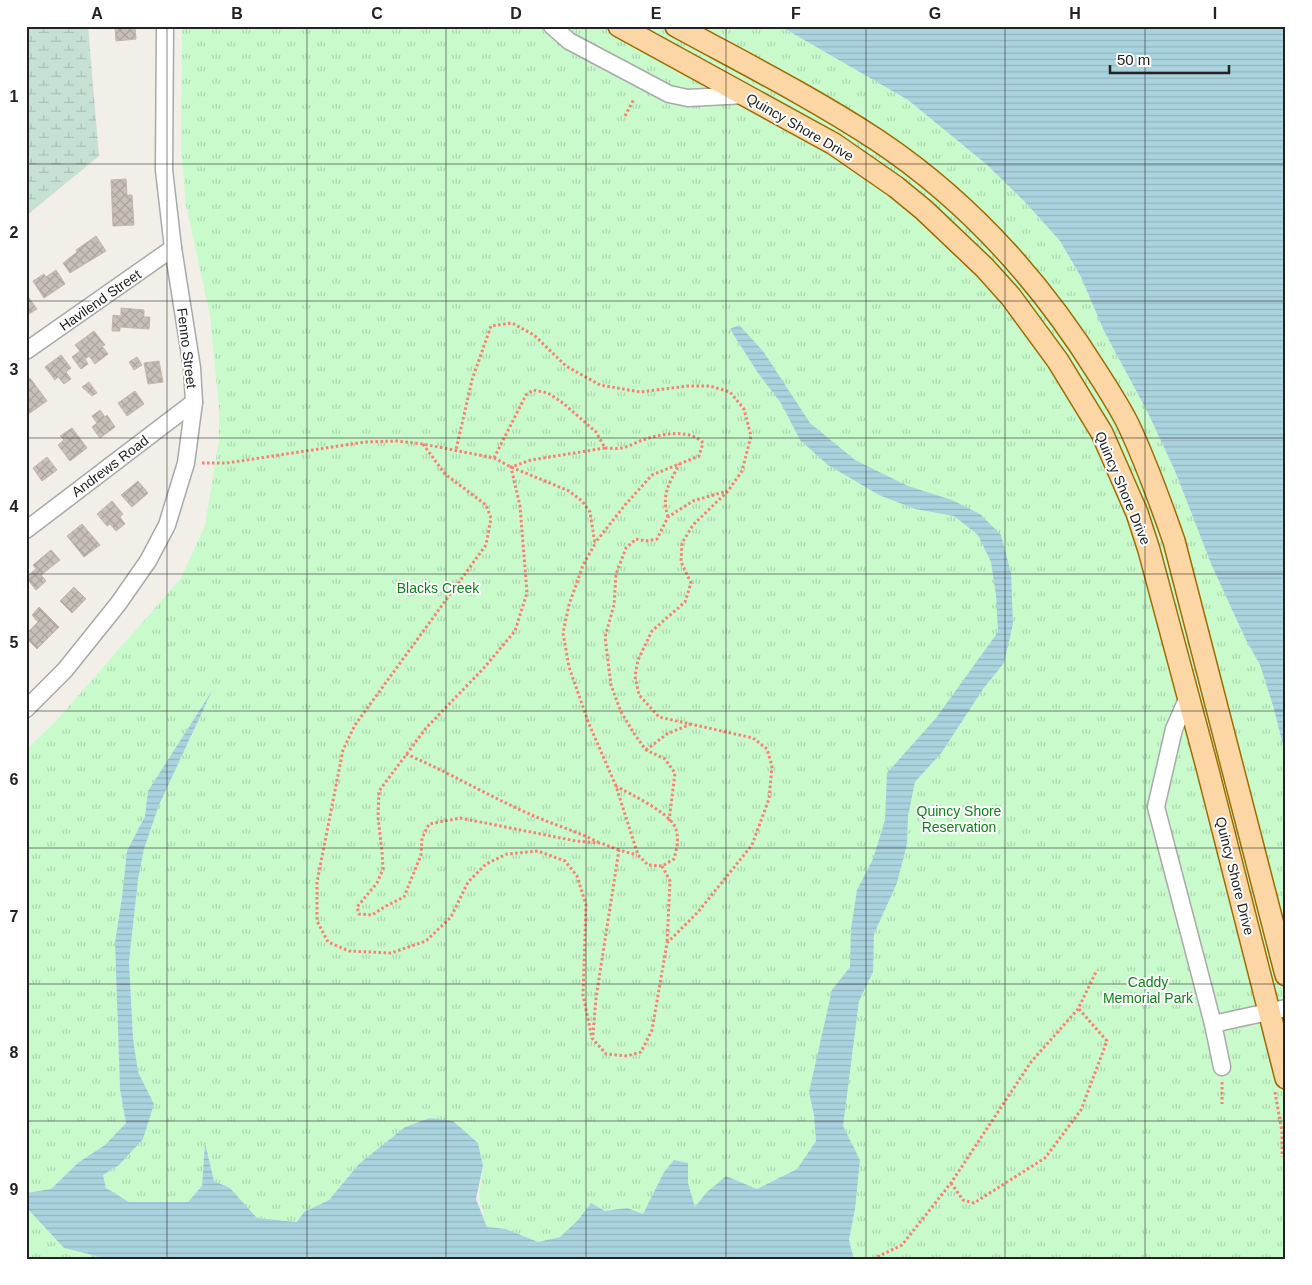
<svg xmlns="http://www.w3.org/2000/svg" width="1312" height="1285" font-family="Helvetica,sans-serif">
<defs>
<pattern id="wetland-marsh" width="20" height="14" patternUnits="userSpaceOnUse" patternTransform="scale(1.25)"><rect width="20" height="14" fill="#c6e0d4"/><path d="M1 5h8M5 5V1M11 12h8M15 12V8" fill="none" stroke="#aac0b6"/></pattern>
<pattern id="park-tufts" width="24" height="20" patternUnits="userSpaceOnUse" patternTransform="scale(1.25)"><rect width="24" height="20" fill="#c8facc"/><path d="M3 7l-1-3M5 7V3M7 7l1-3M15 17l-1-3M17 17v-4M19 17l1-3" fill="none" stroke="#acd6af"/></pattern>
<pattern id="water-rules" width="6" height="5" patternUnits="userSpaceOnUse" patternTransform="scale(1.25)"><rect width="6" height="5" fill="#aad3df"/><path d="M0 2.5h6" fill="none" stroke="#92b5bf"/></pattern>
<pattern id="building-cross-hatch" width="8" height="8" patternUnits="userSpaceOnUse" patternTransform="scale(1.25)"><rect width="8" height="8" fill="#c7bfb8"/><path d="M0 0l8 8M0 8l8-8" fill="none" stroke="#aba49e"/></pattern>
</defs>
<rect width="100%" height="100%" fill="#f2efe9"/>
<path fill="url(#wetland-marsh)" d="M26,26h62l11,130 -73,60z"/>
<g fill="url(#park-tufts)">
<path d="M182,26h598l128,74 78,64 41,40 33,37 21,36 23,54 44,82 27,58 37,95 33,72 15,27 14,44 12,49v501h-432l-5,-19 6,-31 -39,-68 -19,28 -40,20 -51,4 -11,14 -7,-24v-20l-24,9 -21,42 -16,-6 -22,3 -14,-8 -13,17 -18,17 -22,5 -32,-13 -19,-2 -8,-29 4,-32 -124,-2 -30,36 -25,12 -6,10 -41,-4 -27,-30 -16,-7 -9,-36 -3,41 -14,16h-59l-23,-14 -3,-13 16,-10 35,-61 -16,-32 -5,-34 -4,-77 9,-81 6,-31 15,-44 51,-109 -62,95 -3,25 -18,35 -5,46 -7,46 5,146 6,34 -21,22 -26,17 -28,27 -25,4v-443l31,-30 124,-142 24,-53 14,-85v-32l-9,-93 -24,-110 -5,-57z"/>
<path d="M26,1207l79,50 4,2h-83z"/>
</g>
<g fill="url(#water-rules)">
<path d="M780,26h506v732l-12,-49 -14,-44 -15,-27 -33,-72 -37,-95 -27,-58 -44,-82 -23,-54 -21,-36 -33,-37 -41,-40 -78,-64z"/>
<path d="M739,325l24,26 47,72 45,37 53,26 44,14 28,14 21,21 10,38 2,51 -9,39 -21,26 -41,63 -27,30 -7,34 -1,28 -10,39 -23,51 -1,38 -14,29 -16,125 17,34 -5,49 -6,31 5,19h-745l-45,-11 -38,-41v-14l25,-4 28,-27 26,-17 21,-22 -6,-34 -5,-146 7,-46 5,-46 18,-35 3,-25 64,-100 -53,114 -15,44 -6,31 -9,81 4,77 5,34 16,32 -11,35 -24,26 -16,10 3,13 23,14h59l14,-16 3,-43 9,38 16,7 27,30 40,4 7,-10 25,-12 30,-36 46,-37 25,-9 23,3 25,22 5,23 -7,33 11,28 19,2 32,13 22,-5 18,-17 13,-17 14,8 22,-3 16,6 21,-42 10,-12 14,3v20l7,24 11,-14 20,-17 31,13 40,-20 19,-28 -2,-26 -5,-23 23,-102 18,-23 1,-38 6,-39 16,-31 12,-39 2,-47 49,-55 62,-86 -2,-37 -5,-33 -13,-27 -24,-19 -39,-7 -36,-14 -51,-30 -28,-25 -19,-37 -23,-30 -28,-44z"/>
</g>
<g fill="url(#building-cross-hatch)" stroke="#c4b6ab">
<path d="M115,26h20l1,13 -20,2z"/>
<path d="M126,179l1,16h5l2,30 -21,1 -2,-46z"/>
<path d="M96,236l10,15 -36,22 -7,-10 14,-11 -1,-2z"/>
<path d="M56,270l9,14 -21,14 -11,-17 11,-7 2,3z"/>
<path d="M26,294l11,15 -11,7z"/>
<path d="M121,308l23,2v7h6l-1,12 -29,-2v4h-8l1,-16 8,1z"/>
<path d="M94,331l11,14 -3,1 6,8 -13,10 -6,-8 -4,3 3,5 -7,5 -9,-12 8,-6 -5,-6z"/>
<path d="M61,355l10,13 -5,4 5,7 -7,5 -6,-7 -3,3 -10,-13z"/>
<path d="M137,357l5,8 -8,5 -5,-8z"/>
<path d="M159,361l4,21 -15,2 -4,-21z"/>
<path d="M30,378l17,23 -20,14 -1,-34z"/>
<path d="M89,382l8,11 -5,3 -10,-9z"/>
<path d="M135,391l9,13 -17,12 -9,-13z"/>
<path d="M100,410l5,7 2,-2 8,12 -15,11 -8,-11 5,-4 -5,-7z"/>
<path d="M72,428l15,20 -17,13 -12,-16 6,-5 -4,-4z"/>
<path d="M47,457l10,13 -15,11 -9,-13z"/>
<path d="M138,481l10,12 -16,14 -11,-12z"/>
<path d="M112,501l11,13 -3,3 5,7 -9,7 -6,-7 -3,2 -10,-12z"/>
<path d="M82,524l18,21 -16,12 -17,-21z"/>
<path d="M51,550l9,10 -19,15 5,6 -10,9 -10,-13 10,-8 -3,-4z"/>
<path d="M74,587l12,12 -14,14 -12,-12z"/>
<path d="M39,607l20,20 -22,22 -11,-11v-4l12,-12 -6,-7z"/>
</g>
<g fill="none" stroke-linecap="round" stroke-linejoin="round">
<defs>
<g id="minor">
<path d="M552,26l17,15 100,53 19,4 58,-3"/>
<path d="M26,351l147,-103"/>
<path d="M26,530l168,-128"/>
<path d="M1188,697l-14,32 -18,78 57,217 73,-16"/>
<path d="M26,709l39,-39 53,-66 30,-43 19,-36 19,-62 8,-61 -2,-34 -19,-120 -9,-78 1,-144"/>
<path d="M1213,1024l9,43"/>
</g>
<g id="major">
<path d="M619,26l215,118 62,43 28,23 61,58 26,29 47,64 44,72 35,80 12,37 58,217 79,311"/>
<path d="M676,26c68,37 137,72 201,114 90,60 163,141 220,232 11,17 22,34 31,52 18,38 32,77 46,117l112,434"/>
</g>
</defs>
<use href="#minor" stroke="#a9a9a9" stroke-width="19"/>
<use href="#major" stroke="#a06b00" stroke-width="24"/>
<g stroke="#fa8072" stroke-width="3" stroke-dasharray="2.5 2.5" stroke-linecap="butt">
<path d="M625,116l9,-17"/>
<path d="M423,444l22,30 41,31 5,13 -5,27 -131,180 -12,25 -26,132v39l11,21 21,9 42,2 35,-12 25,-24 17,-35 18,-18 21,-10 31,-3 27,10 12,15 9,29 -3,90 9,43 14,16 21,2 14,-4 11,-22 15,-87 31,-31 54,-67 17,-46 3,-33 -5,-17 -14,-11 -94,-21 -20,-22 -4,-19 3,-16 14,-29 33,-29 6,-19 -10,-21 1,-19 11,-18 35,-34 14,-20 9,-35 -7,-27 -14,-17 -20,-6h-22l-48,6 -40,-7 -34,-19 -32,-31 -22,-12 -21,3 -19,54 -16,70"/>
<path d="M605,448l-74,12 -20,7 9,39 7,87 -12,38 -32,38 -57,59 -47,63 -1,26 4,35 1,17 -6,14 -20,24 2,7 13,1 14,-9 18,-9 17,-42 1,-17 7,-14 31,-6 116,23 25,2 18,7"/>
<path d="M494,458l32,-63 7,-5 15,3 15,10 33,29 9,16c5,0 11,1 16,0 8,-1 15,-6 22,-8 17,-6 47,-12 60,3l-4,13 -47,19 -27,30 -30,38"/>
<path d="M202,463h25l138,-21 32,-1 26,3 71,14 17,9 58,24 13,10 8,11 5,32 -12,21 -14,40 -6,28 6,34 20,57 27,62 22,69 10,10 14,1 12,-7c3,-11 6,-23 0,-34 -8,-14 -44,-31 -58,-39"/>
<path d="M668,517c-7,-23 1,-32 11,-53"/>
<path d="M646,750l21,-16 24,-10"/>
<path d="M406,754c40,17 77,39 117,57 25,12 51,19 75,31"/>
<path d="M669,821l6,-48 -10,-14 -19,-9 -11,-15 -14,-23 -10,-27 -6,-48 9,-32 2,-31 10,-26 10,-9 10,2 11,-2 11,-22 25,-16 34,-10"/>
<path d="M662,866l8,15 -3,62"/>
<path d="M593,1035l3,-37 23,-148 18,5"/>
<path d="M1222,1082v22"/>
<path d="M1275,1092l7,40v25"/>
<path d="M951,1183l12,17 11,3 71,-45 36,-48 26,-69 -28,-32"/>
<path d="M873,1259l29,-14 49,-62 80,-121 47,-53 19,-39"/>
</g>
<use href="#minor" stroke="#fff" stroke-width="16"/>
<use href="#major" stroke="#fcd6a4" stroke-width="21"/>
</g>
<path fill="none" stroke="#222" stroke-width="1" stroke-opacity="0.55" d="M167,26v1233M307,26v1233M446,26v1233M586,26v1233M726,26v1233M866,26v1233M1005,26v1233M1145,26v1233M26,164h1260M26,301h1260M26,438h1260M26,574h1260M26,711h1260M26,848h1260M26,984h1260M26,1121h1260"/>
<g text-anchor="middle" stroke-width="4" stroke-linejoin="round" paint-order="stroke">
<g font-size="14" fill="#222" stroke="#fff">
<text transform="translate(800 127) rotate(30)" y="5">Quincy Shore Drive</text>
<text transform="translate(100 300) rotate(-35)" y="5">Havilend Street</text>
<text transform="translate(187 348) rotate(83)" y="5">Fenno Street</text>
<text transform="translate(110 466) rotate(-37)" y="5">Andrews Road</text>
<text transform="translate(1123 488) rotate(67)" y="5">Quincy Shore Drive</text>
<text transform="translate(1235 876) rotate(76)" y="5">Quincy Shore Drive</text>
</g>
<g font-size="14" fill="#0c8416" stroke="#fff">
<text x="438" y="593">Blacks Creek</text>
<text x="959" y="816">Quincy Shore<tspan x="959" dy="16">Reservation</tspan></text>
<text x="1148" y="987">Caddy<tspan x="1148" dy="16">Memorial Park</tspan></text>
</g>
</g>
<rect width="1312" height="1285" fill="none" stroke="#ffffff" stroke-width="55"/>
<path d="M1110 65v8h119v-8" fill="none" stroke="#222222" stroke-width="2.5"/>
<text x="1117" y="65" font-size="15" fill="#222222" stroke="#ffffff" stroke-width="4" paint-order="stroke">50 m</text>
<rect x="28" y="28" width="1256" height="1230" fill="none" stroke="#222" stroke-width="2"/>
<g font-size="16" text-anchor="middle" font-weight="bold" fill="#222">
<text x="97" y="19">A</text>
<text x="237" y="19">B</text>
<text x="377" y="19">C</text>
<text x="516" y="19">D</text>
<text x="656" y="19">E</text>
<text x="796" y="19">F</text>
<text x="935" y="19">G</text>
<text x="1075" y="19">H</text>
<text x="1215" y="19">I</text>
<text x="14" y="102">1</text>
<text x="14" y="238">2</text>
<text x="14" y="375">3</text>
<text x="14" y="512">4</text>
<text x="14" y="648">5</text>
<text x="14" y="785">6</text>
<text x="14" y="922">7</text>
<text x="14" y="1058">8</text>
<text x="14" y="1195">9</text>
</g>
</svg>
